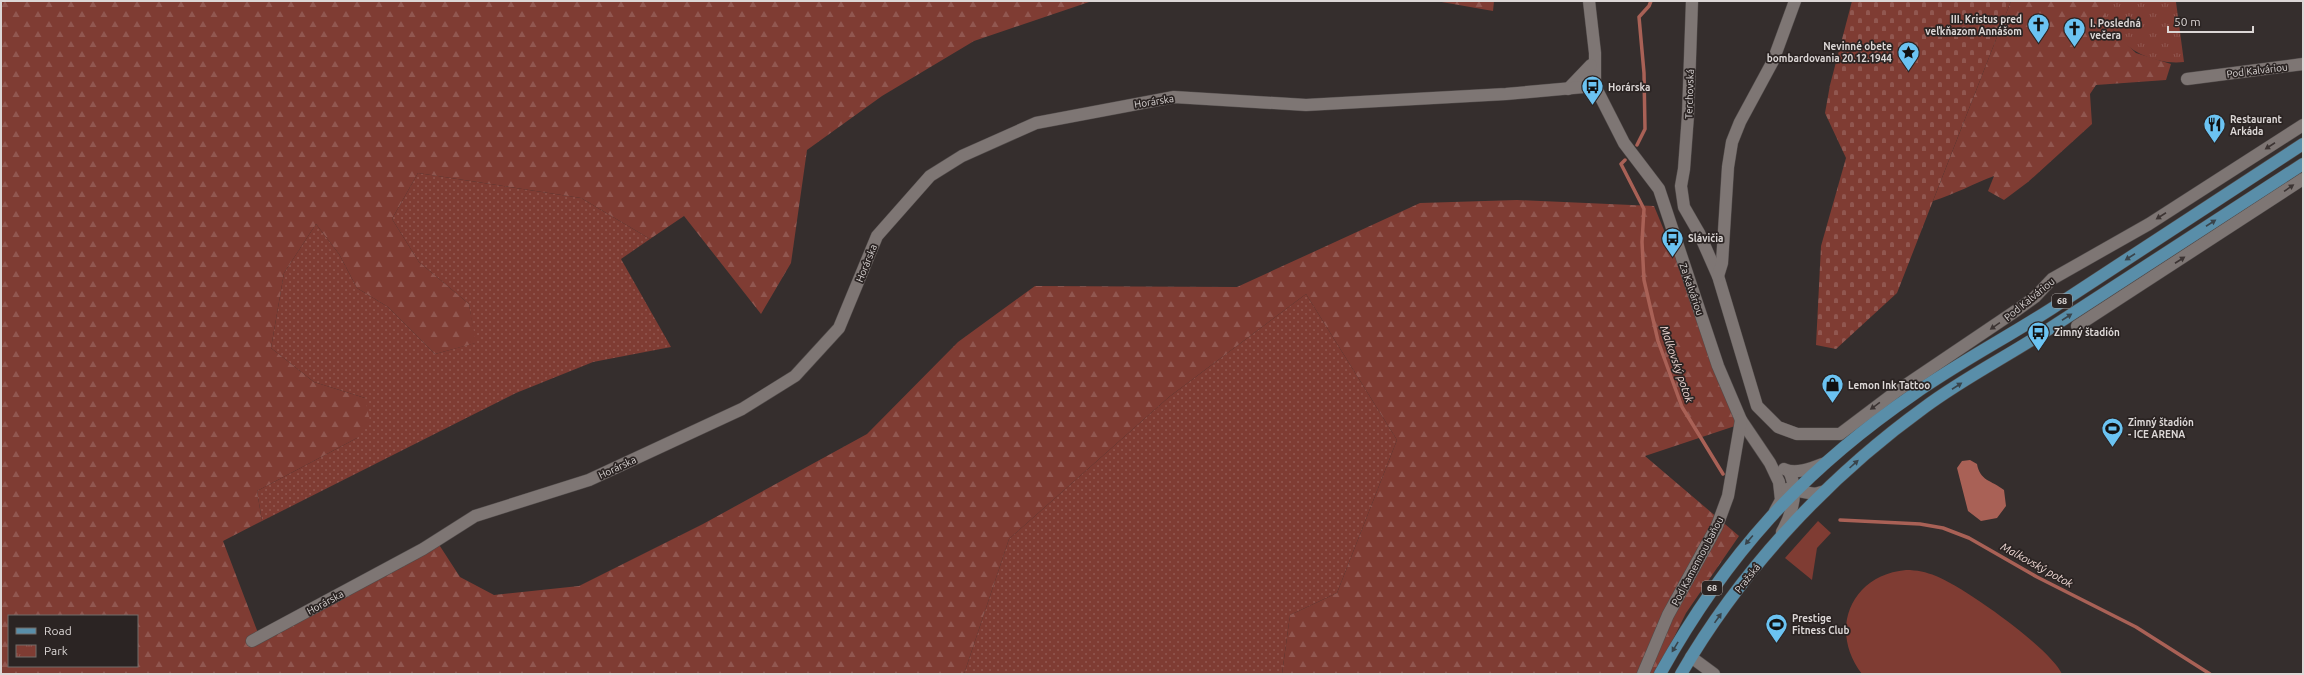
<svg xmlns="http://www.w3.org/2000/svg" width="2304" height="675" font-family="Ubuntu,sans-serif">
<defs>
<pattern id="grass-dots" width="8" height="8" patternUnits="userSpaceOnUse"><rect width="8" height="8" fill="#7f3c33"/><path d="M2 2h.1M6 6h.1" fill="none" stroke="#915750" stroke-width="1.8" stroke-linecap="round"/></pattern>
<pattern id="forest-firs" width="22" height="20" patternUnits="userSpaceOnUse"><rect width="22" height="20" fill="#7f3c33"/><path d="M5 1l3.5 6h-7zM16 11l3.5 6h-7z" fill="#915750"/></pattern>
<pattern id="cemetery-stones" width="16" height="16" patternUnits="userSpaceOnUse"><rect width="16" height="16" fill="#7f3c33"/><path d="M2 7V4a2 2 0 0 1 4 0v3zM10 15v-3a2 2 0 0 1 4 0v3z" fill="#915750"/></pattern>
<pattern id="park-tufts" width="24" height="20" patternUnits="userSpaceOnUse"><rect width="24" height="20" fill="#7f3c33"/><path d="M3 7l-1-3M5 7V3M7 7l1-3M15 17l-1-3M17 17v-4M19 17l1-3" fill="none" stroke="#915750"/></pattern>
</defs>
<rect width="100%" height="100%" fill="#352e2d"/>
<g fill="url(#grass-dots)">
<path d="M418,173l163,25 69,41 -29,20 50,88 -78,15 -77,31 -254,128 -5,-30 100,-53 8,-40 -51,-16 -43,-34 13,-75 32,-49 23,30 18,34 31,19 47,47 40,-11 -6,-39 -50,-42 -27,-43z"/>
<path d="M1306,294l91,146 -60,153 -47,22 -8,59h-318l45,-135 160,-142z"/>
</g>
<g fill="url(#forest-firs)" fill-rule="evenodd">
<path d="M1,1h1091l-118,40 -92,55 -75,54 -16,113 -30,51 -77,-98 -34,23 -69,-41 -163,-25 -26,46 27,43 50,42 7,39 -41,11 -47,-47 -31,-19 -18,-34 -23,-30 -32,49 -13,75 43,34 51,16 5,23 -13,17 -100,53 5,30 -39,20 35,92 178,-93 24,37 34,18 85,-9 124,-62 164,-90 91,-92 77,-56 202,1 183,-84 97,-3 137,6 90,217 -99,33 94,80 -53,77 -30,61h-374l8,-59 47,-22 60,-153 -91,-146 -137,103 -160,142 -45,135h-963zM9,616h128v50h-128z"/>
<path d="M1436,1h58l-1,10z"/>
<path d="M2011,1h94l9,31 22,21 35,11 -5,16 -70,5 -6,9 2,30 -64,58 -24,18 -16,-9 6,-15c-21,8 -39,18 -61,25z"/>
</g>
<path fill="url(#cemetery-stones)" d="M1852,1h159l-114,292 -61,56 -20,-4 5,-99 25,-88 -21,-45 5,-28z"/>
<path fill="url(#park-tufts)" d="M2099,1h82l-5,1 8,60c-25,3 -56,-9 -70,-31 -5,-8 -10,-21 -15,-30z"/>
<g fill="#7f3c33">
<path d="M1818,521l13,12 -14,15 -5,32 -27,-22z"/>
<path d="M1906,570c11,0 20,2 30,6 28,11 114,72 126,98h-200c-34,-44 -11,-99 44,-104z"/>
</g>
<path fill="#a96156" d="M1970,460l7,4c3,17 14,16 27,26l2,16 -9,12 -16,3 -13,-10 -11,-43 5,-7z"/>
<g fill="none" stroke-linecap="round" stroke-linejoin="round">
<g stroke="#a96156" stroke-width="3.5">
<path d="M1637,145l8,-16 -1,-56 -5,-56 10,-11 2,-5"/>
<path d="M1625,160l-4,4 23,45 -2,33 2,38 14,61 24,66 41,67"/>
<path d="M1840,520l80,4 23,4 26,10 68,39 99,50 74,47"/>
</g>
<defs>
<g id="minor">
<path d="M1589,1l6,52v33l29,57 35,46 59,177 23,54 29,43 9,19 2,18 -6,11"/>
<path d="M1692,1l-4,114 -4,54 -3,17 3,21 15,26 19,43 39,130 21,21 19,7h43l57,-43 120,-81 18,-13 17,-18 97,-55 154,-99"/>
<path d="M2187,79l116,-15"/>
<path d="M1568,89l23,-24"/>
<path d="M1718,276l4,-13 6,-96 4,-25 8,-20 33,-61 22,-60"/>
<path d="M2077,326l226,-147"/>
<path d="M1784,469c12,6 28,-1 41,-6"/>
<path d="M1787,489l28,5 10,-3"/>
<path d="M1782,532c10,-18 17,-41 7,-61"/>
<path d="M252,641l171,-92 52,-33 114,-36 153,-71 53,-33 44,-48 38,-92 53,-60 32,-20 74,-33 138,-26 132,8 200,-11 89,-8"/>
<path d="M1691,657l23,17"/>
<path d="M1643,674l25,-59 49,-89 11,-30 13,-76"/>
</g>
<g id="major">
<path d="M1660,674c66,-119 142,-203 254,-280 44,-31 92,-56 137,-85 84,-55 168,-110 252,-165"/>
<path d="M1681,674c61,-105 146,-196 244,-267 39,-29 83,-51 124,-78 85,-55 169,-110 254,-165"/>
</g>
</defs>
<use href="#minor" stroke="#524c4b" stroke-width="13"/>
<use href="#major" stroke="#524c4b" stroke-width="13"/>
<use href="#minor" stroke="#7e7674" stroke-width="12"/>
<use href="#major" stroke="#598ea9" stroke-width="12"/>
</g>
<defs><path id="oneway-solid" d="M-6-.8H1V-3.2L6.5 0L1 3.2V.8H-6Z"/></defs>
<g fill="#3c3433">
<use href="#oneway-solid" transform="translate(2270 146) rotate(147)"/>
<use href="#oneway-solid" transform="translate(2289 188) rotate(-34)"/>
<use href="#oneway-solid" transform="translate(2161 216) rotate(147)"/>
<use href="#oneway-solid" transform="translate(2180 260) rotate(-33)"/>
<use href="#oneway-solid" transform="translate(1995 326) rotate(145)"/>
<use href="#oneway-solid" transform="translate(1875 406) rotate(144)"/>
</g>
<g fill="#39444b">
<use href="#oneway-solid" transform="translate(2211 223) rotate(-33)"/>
<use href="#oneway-solid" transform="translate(2130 257) rotate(147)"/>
<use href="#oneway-solid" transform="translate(2067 317) rotate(-33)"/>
<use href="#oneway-solid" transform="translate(1957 386) rotate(-33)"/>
<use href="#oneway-solid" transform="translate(1854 464) rotate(-42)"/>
<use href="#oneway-solid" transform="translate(1749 540) rotate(130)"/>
<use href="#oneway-solid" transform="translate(1718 618) rotate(-55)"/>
<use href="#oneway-solid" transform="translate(1675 647) rotate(121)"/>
</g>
<defs>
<symbol id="church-pin" viewBox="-11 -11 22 30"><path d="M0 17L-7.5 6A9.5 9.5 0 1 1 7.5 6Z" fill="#6bc3f2" stroke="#2b2423"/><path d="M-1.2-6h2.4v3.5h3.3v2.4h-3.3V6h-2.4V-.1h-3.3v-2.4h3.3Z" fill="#111"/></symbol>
<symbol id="sight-pin" viewBox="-11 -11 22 30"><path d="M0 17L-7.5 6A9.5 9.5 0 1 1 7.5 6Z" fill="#6bc3f2" stroke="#2b2423"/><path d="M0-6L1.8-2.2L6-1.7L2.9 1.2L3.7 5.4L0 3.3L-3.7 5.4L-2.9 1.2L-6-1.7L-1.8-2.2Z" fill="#111"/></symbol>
<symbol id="bus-pin" viewBox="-11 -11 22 30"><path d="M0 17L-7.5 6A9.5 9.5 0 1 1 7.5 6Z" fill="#6bc3f2" stroke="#2b2423"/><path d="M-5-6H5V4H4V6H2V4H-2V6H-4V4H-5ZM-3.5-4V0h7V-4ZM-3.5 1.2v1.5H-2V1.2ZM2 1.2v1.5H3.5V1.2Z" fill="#111"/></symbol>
<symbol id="restaurant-pin" viewBox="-11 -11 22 30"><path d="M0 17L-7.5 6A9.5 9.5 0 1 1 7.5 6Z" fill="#6bc3f2" stroke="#2b2423"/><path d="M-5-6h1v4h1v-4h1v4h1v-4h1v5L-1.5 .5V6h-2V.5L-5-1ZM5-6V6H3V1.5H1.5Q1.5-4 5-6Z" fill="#111"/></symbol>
<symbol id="shop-pin" viewBox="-11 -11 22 30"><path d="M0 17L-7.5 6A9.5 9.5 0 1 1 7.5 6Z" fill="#6bc3f2" stroke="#2b2423"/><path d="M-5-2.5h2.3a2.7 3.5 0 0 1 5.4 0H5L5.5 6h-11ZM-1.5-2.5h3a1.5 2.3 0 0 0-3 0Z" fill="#111"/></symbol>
<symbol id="stadium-pin" viewBox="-11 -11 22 30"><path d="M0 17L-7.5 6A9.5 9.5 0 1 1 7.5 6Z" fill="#6bc3f2" stroke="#2b2423"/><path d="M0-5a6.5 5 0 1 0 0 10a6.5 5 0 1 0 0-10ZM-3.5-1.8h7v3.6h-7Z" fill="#111"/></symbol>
</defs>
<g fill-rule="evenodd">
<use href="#church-pin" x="2026" y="12" width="25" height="34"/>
<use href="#church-pin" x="2062" y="16" width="25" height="34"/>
<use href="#sight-pin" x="1896" y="40" width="25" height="34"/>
<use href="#bus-pin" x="1580" y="74" width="25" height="34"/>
<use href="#restaurant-pin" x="2202" y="112" width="25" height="34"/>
<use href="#bus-pin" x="1660" y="226" width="25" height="34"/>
<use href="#bus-pin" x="2026" y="320" width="25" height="34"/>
<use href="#shop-pin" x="1820" y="372" width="25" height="34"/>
<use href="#stadium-pin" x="2100" y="416" width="25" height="34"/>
<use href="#stadium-pin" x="1764" y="612" width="25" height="34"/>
</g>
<g text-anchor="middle" stroke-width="3.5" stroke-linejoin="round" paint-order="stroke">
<g fill="#2b2423" stroke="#a7a1a0" stroke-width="1">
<rect x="2052" y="294" width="20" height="14" rx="3"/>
<rect x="1702" y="581" width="20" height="14" rx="3"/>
</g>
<g font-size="9" font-weight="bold" fill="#dcd7d6">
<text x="2062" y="304">68</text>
<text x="1712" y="591">68</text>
</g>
<g font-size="10" font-weight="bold" fill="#dcd7d6" stroke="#2b2423" text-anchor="start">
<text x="2022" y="23" text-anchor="end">III. Kristus pred<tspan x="2022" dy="12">veľkňazom Annášom</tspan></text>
<text x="2090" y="27">I. Posledná<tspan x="2090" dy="12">večera</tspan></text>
<text x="1892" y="50" text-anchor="end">Nevinné obete<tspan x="1892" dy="12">bombardovania 20.12.1944</tspan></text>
<text x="1608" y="91">Horárska</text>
<text x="2230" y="123">Restaurant<tspan x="2230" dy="12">Arkáda</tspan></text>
<text x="1688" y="242">Slávičia</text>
<text x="2054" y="336">Zimný štadión</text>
<text x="1848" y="389">Lemon Ink Tattoo</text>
<text x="2128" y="426">Zimný štadión<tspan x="2128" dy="12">- ICE ARENA</tspan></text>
<text x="1792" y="622">Prestige<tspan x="1792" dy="12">Fitness Club</tspan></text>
</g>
<g font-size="10" fill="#dcd7d6" stroke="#2b2423">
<text transform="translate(2257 70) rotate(-7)" y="4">Pod Kalváriou</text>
<text transform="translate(1689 94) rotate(-88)" y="4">Terchovská</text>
<text transform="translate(1154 101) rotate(-9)" y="4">Horárska</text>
<text transform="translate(866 263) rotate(-68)" y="4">Horárska</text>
<text transform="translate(1692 289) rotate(71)" y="4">Za Kalváriou</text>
<text transform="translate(2029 299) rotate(-39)" y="4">Pod Kalváriou</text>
<text transform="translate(617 467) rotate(-25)" y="4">Horárska</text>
<text transform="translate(1697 561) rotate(-62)" y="4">Pod Kamennou baňou</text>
<text transform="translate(1747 578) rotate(-51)" y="4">Pražská</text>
<text transform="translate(325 602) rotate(-28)" y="4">Horárska</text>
</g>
<g font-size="11" font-style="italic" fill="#f0dad6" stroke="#2b2423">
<text transform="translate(1677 364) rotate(71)" y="4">Malkovský potok</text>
<text transform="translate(2037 565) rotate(29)" y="4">Malkovský potok</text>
</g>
</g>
<rect width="2304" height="675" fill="none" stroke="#dcd7d6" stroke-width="4"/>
<rect x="8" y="615" width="130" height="52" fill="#2b2423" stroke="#726c6b"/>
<rect x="16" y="628" width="20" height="6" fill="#598ea9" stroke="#726c6b"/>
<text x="44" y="635" font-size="12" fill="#dcd7d6">Road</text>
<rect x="16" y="645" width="20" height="12" fill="url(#park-tufts)" stroke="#726c6b"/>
<text x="44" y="655" font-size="12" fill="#dcd7d6">Park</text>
<path d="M2168 26v6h85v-6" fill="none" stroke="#dcd7d6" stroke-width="2"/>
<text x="2174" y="26" font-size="12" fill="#dcd7d6" stroke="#2b2423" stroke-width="3" paint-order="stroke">50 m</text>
</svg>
